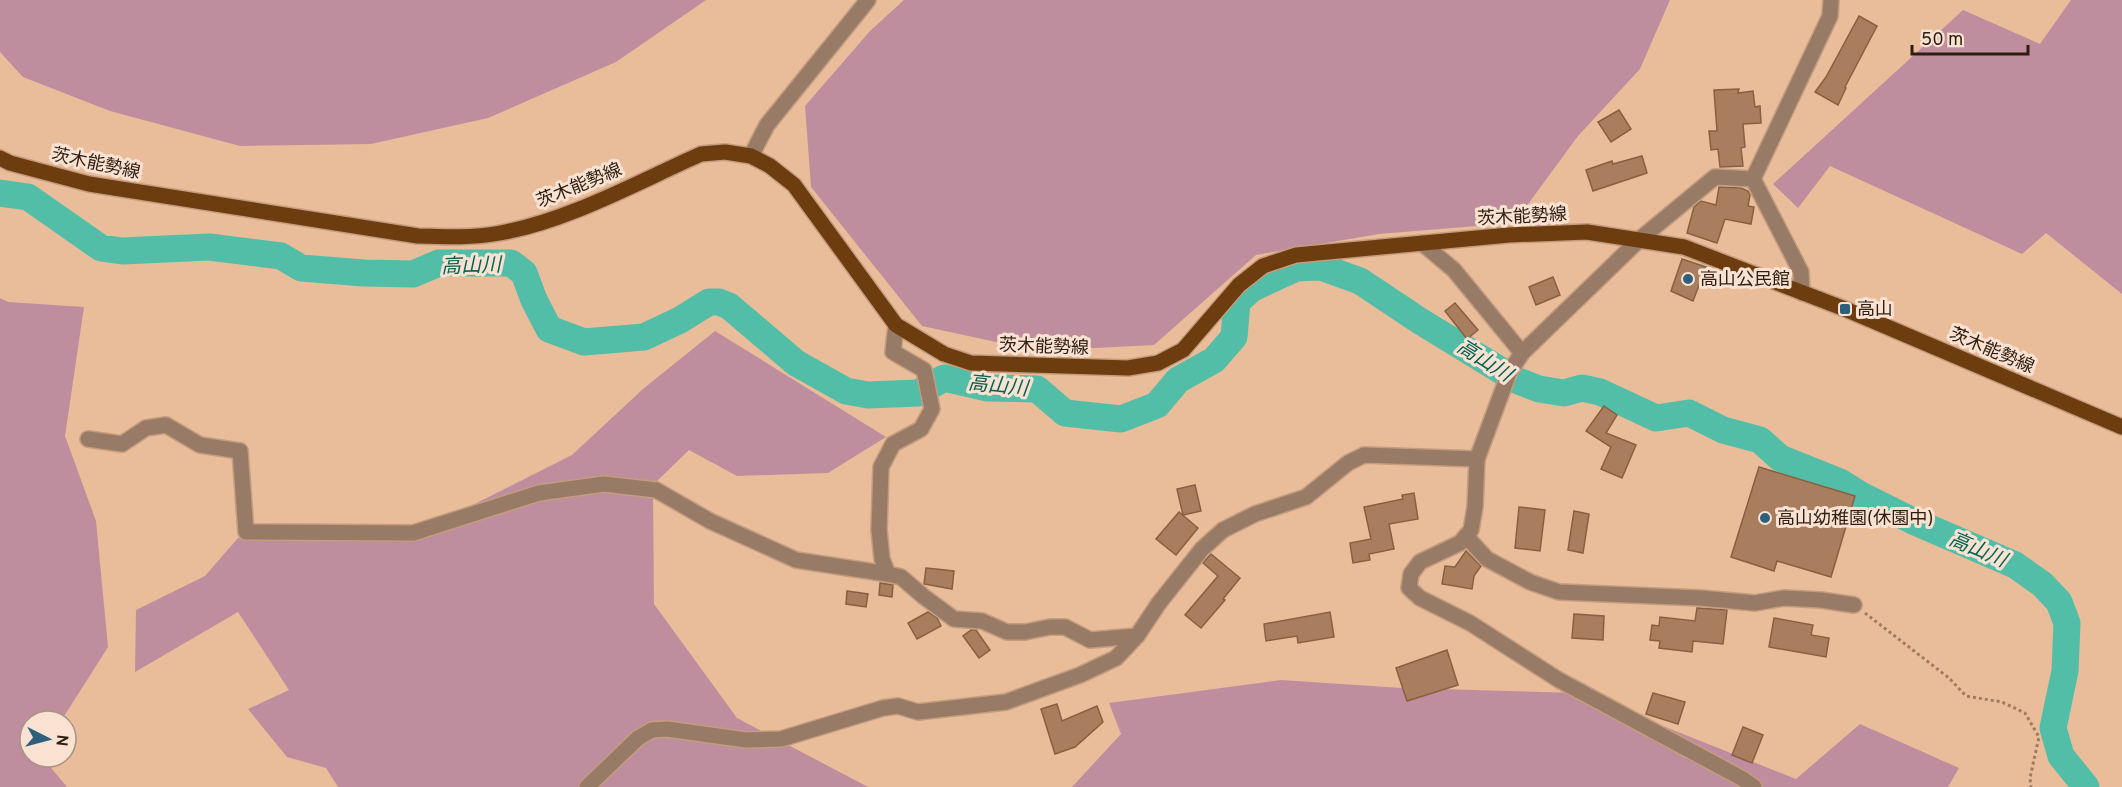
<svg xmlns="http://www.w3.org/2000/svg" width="2122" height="787" font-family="Overpass,'Noto Sans JP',sans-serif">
<rect width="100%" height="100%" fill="#e9bc9a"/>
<g fill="#bf8e9e">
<path d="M0,0h706l-90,62 -128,56 -117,26 -131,2 -130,-35 -87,-34 -23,-25z"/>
<path d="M904,0h766l-30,69 -62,67 -64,87 -135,11 -123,21 -102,90 -116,6 -116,-25 -111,-139 -6,-81 65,-75z"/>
<path d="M2071,0h51v294l-76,-61 -24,21 -192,-88 -32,42 -25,-24 190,-174 77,34z"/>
<path d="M0,298l8,4 76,5 -19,129 31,85 12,126 -47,74h-31v36h12l25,30h-67z"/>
<path d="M715,331l171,106 -58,36 -91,3 -48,-26 -36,35 1,119 83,114 131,69h-530l-12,-19 -39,-11 -39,-48 41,-19 -51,-78 -103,60 1,-62 69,-34 33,-38 189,-10 145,-73 71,-66z"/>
<path d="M1281,680l121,8 178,5 216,86 64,-55 99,44 -11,19h-876l49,-53 -12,-31z"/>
</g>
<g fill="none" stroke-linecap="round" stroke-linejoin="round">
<path stroke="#52bea8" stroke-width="27" d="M0,193l28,4 73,51 21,3 87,-4 72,9 20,12 63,5 49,1 26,-11h72l13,10 10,27 15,29 35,13 60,-5 36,-17 29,-18h10l10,4 67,57 50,28 22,4 50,-2 26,-15 44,10 49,1 28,24 56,6 36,-14 21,-25 36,-20 20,-23 3,-35 14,-13 45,-21 25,-1 39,14 60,40 98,60 21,8 25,4 18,-5 18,4 56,26 33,-5 34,17 37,10 20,18 60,24 19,12 54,27 102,44 27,19 17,18 8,21 -2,48 -12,57 8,28 25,31"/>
</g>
<g fill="#a97e5f" stroke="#886041" stroke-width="1.5">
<path d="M1859,16l18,10 -32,61 1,1 -8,17 -23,-13 11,-15z"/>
<path d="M1739,89l-1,4 15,-2 2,16 5,-1 1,17 -18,1 2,23 -4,1 2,18 -23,1 -2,-18 -7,1 -2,-19h8l-3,-41z"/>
<path d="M1619,110l12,19 -20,13 -13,-20z"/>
<path d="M1642,156l5,17 -54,18 -7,-21 26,-9 1,3z"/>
<path d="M1719,187l22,1 7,3 2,4 -2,11 6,1 -3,17 -26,-5 -8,24 -30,-10 7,-26 7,-6 15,4z"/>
<path d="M1682,259l24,8 -13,34 -22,-10z"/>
<path d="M1553,277l7,18 -24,10 -7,-18z"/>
<path d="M1455,303l23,27 -11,9 -22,-28z"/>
<path d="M1604,406l13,9 -11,18 30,12 -14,33 -21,-9 10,-22 -25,-16z"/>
<path d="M1759,467l96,29 -24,81 -54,-16 -3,10 -43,-14z"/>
<path d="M1195,485l6,26 -18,4 -6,-26z"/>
<path d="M1414,493l4,26 -29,5 5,25 -25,5 1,6 -17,3 -3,-20 21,-4 -7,-32 39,-8 -1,-4z"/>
<path d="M1519,507l26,3 -5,41 -25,-3z"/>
<path d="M1574,511l15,3 -6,39 -15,-3z"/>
<path d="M1179,512l19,16 -22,27 -20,-16z"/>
<path d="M1466,551l15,15 -7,10 -2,13 -30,-5 3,-18 10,1z"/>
<path d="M1211,554l29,24 -17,21 2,1 -24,28 -16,-13 33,-39 -15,-13z"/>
<path d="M926,568l28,3 -2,18 -28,-5z"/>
<path d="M880,583l13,2 -1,12 -13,-2z"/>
<path d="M847,591l21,3 -2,13 -20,-3z"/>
<path d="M1697,608l30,2 -4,34 -30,-3 -1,11 -33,-4 1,-7 -10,-1 2,-15 7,1 1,-9 35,4z"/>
<path d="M928,612l9,6 4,8 -24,13 -9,-16z"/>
<path d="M1330,612l4,25 -36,6 -1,-7 -31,5 -2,-17z"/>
<path d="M1574,614l30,2 -1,24 -31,-2z"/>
<path d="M1774,618l39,7 -2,10 18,3 -3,19 -57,-10z"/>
<path d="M971,630h5l14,20 -11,8 -16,-22z"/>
<path d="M1447,650l11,35 -51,16 -11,-33z"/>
<path d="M1653,693l32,9 -7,22 -32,-10z"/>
<path d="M1057,704l5,17 35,-15 6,16 -28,25 -20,7 -14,-45z"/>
<path d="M1743,727l20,8 -11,28 -20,-8z"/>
</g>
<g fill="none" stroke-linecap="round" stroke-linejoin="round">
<defs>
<g id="minor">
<path d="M751,156l16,-31 101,-125"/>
<path d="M1753,179l-38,-2 -75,62 -118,114 -13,20 -32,86 -2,48 -4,23 -11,13 -40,19 -9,12 -2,14 11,10 50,25 89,57 184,99 11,8"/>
<path d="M1422,243l32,27 68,83"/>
<path d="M1802,293l-1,-21 -48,-93 77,-163 1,-16"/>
<path d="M896,325l-3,27 31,18 8,39 -11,20 -28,15 -12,23 -2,63 3,29 6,15 13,3 22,19 31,23 28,2 25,11h18l25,-5h15l25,13 47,-4"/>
<path d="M88,439l34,5 24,-16 20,-3 34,20 40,6 6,81 167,1 126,-40 65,-9 52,6 54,31 86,39 92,14"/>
<path d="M1466,536l21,23 43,23 29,10 141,6 55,5 29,-5 37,2 33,5"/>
<path d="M587,787l51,-49 14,-8 15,-1 79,11 35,-1 102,-31 15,-2 20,6 88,-10 74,-27 36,-17 21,-22 22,-33 43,-54 21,-19 32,-16 51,-17 42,-34 16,-8 113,4"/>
</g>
<path id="major" d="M0,158l10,5 79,21 329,52c28,1 55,2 82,-3 68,-12 138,-51 201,-79l24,-2 26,4 19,10 24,19 102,140 48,29 27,9 157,5 30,-5 25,-13 56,-65 24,-19 33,-11 213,-20 78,-3 97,15 161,62 277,118"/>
</defs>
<use href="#minor" stroke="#c49c7e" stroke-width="18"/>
<use href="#major" stroke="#c49c7e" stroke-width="18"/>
<path stroke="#9e7c62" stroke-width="3" stroke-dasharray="3 3" stroke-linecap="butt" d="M1865,613l84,65 17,18 36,6 23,11 14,24 -9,41 1,9"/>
<use href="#minor" stroke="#987b66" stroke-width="15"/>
<use href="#major" stroke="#6d3c0f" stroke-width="15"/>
</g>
<g fill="#2e5f7d" stroke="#f9e2d1" stroke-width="2">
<circle cx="1688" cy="279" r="6"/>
<rect x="1839" y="303" width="12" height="12" rx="3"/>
<circle cx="1765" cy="518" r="6"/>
</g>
<g text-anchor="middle" stroke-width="6" stroke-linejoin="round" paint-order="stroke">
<g font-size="18" fill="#2e1d10" stroke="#f9e2d1">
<text transform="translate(96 163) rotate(12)" y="6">茨木能勢線</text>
<text transform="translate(579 185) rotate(-22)" y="6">茨木能勢線</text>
<text transform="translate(1522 216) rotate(-3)" y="6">茨木能勢線</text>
<text transform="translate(1044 346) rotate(2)" y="6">茨木能勢線</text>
<text transform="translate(1992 350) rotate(23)" y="6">茨木能勢線</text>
</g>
<g font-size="18" fill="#2e1d10" stroke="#f9e2d1" text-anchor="start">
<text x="1700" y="285">高山公民館</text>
<text x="1857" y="315">高山</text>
<text x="1777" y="524">高山幼稚園(休園中)</text>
</g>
<g font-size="20" font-style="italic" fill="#056254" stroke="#f9e2d1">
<text transform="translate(471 265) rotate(-2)" y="7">高山川</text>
<text transform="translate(1485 360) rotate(32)" y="7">高山川</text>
<text transform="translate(998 385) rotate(6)" y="7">高山川</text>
<text transform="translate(1978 549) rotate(23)" y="7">高山川</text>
</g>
</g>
<g transform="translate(48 739) rotate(96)"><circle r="28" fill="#f9e2d1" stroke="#a89384" stroke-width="1.5"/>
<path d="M0-4.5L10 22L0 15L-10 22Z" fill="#2e5f7d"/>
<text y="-9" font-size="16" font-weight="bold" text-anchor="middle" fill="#2e1d10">N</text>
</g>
<path d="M1912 45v9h116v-9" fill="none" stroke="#2e1d10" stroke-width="3"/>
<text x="1921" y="45" font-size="18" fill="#2e1d10" stroke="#f9e2d1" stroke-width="4.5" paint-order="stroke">50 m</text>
</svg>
